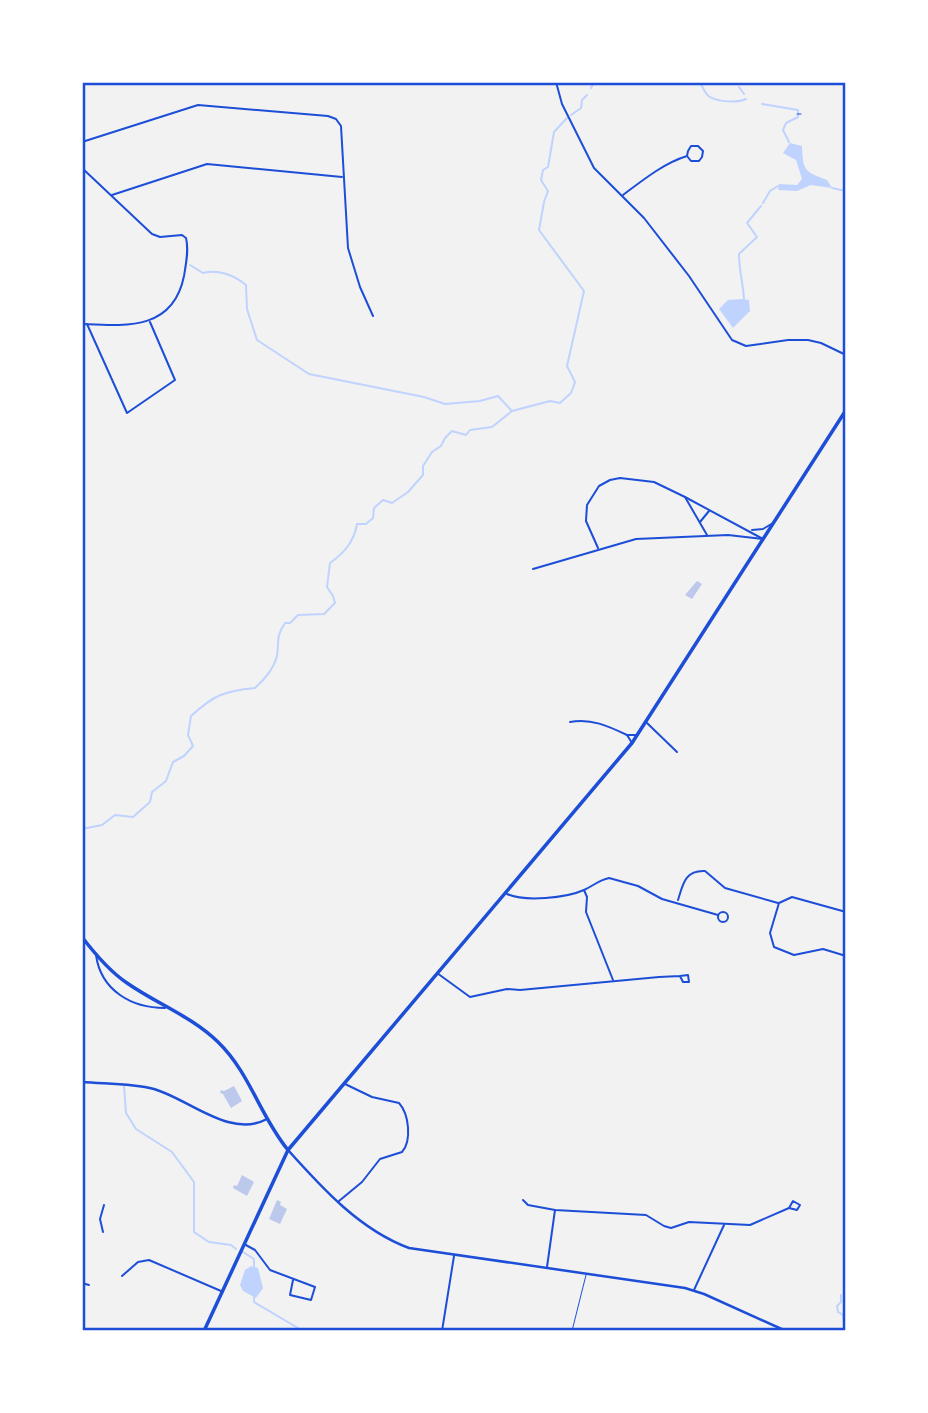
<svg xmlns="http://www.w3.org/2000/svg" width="928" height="1413" font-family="'Open Sans',sans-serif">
<rect width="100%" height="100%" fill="#f2f2f2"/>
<g fill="#bfd3fe">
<path d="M790,143l12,3c1,25 2,25 25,34l5,8 -21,-3 -14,6 -19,-1 1,-6 18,1 5,-6 -6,-19 -13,-7z"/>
<path d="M742,299l7,1 1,11 -17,17 -14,-19 9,-9z"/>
<path d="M251,1266l7,2 5,20 -7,10 -13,-7 -3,-6 5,-15z"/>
</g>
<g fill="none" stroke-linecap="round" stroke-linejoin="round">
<g stroke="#bfd3fe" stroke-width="2">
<path d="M700,82c3,6 5,12 10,15 8,5 27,6 36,2"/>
<path d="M739,87l5,7"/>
<path d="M591,88l3,-6"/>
<path d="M762,104l36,6v7l-12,6 -3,7 6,12"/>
<path d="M571,115l10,-7 1,-8 5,-5"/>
<path d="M832,188l14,3"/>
<path d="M763,203l7,-12 8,-5"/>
<path d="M190,265l13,8c15,-4 31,2 43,12l1,24 10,31 52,34 115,23 21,7 35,-3 18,-5 14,15"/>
<path d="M744,299c-1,-16 -5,-29 -5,-45l18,-17 -10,-14 14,-17"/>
<path d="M82,829l20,-4 13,-10 18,2 17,-15 2,-10 14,-11 7,-19 11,-6 9,-10 -5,-11 3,-19c23,-21 33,-25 64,-28 9,-8 19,-20 22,-32 2,-15 -1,-20 8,-33h5l8,-8 26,-1 11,-11 -2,-7 -6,-9 3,-24c14,-10 24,-21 27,-39h9l7,-6 1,-10 9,-8 9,3 16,-11 15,-17v-9l9,-14 9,-6 4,-8 7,-7 14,4 4,-5 22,-3 20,-16 38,-10 10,2 11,-10 4,-11 -8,-16 17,-75 -45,-61 5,-28 4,-11 -7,-11 2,-10 5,-3 6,-35 13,-14"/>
<path d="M124,1086l2,27 10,16 36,23 22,30v50l15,10 22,3 5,4"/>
<path d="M243,1252l11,7v7"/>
<path d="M841,1295v7l-4,4 1,6 5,3 2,16"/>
<path d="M254,1296v6l49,29"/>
</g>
</g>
<g fill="#bdc9ec">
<path d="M697,581l5,3 -10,15 -7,-4z"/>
<path d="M234,1086l8,15 -11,7 -8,-14 -3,-1 1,-3 3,1z"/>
<path d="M242,1175l12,7 -7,14 -14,-8 1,-3 3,1z"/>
<path d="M277,1200l4,2 -1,3 7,4 -7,15 -11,-5z"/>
</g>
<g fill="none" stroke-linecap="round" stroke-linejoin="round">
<path stroke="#1d4ed8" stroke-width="1" d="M797,114h4"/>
<path stroke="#1d4ed8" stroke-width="1" d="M572,1331l14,-56"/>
<g stroke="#1d4ed8" stroke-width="2">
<path d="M556,82l6,22 32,64 50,50 45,58 43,64 14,6 42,-6h20l13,3 25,12"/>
<path d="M82,142l116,-37 130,11 8,3 5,7 7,122 12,39 13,29"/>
<path d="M82,168l70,66 8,3 22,-2 4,3c3,12 0,26 -2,38 -11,55 -59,50 -102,48"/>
<path d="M112,195l95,-31 135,13"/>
<path d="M623,195c20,-15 41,-32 64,-39l4,5h8l3,-4 1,-6 -5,-5h-7l-3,5 -1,5"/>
<path d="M87,324l40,89 48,-33 -25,-58"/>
<path d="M685,497l78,42"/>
<path d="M700,522l9,-11"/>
<path d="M752,530l11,-1 10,-6"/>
<path d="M598,548l-12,-27 1,-16 12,-19 11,-6 10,-2 34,4 31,15 22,38"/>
<path d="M533,569l103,-30 92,-4 35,4"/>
<path d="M570,722c21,-4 38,4 57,13"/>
<path d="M647,723l30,29"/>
<path d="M632,743l-5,-8h10"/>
<path d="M584,890l3,7 -1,15 27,68"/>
<path d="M507,894c18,8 59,4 77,-4 9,-4 15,-10 25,-12l29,8 24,13 56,16"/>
<path d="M678,900c5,-16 7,-30 27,-29l20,17 53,15"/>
<path d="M846,912l-54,-15 -13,6 -9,30 4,14 20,8 29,-6 23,7"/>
<circle cx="723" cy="917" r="5"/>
<path d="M96,955c5,36 36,53 69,53"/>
<path d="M437,973l33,24 37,-8 13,1 139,-13 21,-1 3,6h6l-1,-7 -8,1"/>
<path d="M523,1200l5,5 27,5 91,5 18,11 7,2 18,-6 61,3 39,-17 4,-7 7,4 -3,5 -8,-2"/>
<path d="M339,1201l23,-19 18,-23 22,-7c10,-11 7,-38 -3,-49l-27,-6 -27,-13"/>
<path d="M103,1232l-3,-13 4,-14"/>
<path d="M244,1244l11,6 15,20 45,17 -4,13 -21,-5 3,-15"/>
<path d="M547,1267l8,-57"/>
<path d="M122,1276l16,-14 11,-2 72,31"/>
<path d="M82,1283l7,2"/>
<path d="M694,1290l30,-65"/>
<path d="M442,1331l12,-75"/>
</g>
<g stroke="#1d4ed8" stroke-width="2.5">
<path d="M82,1082c24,2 49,1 72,7 35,10 76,50 113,30"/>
<path d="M288,1150c34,38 72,80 121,98l276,40 19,6 82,37"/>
</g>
<path stroke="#1d4ed8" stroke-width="3.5" d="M288,1150l344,-407 214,-333"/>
<path stroke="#1d4ed8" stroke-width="3.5" d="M82,937c13,17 27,34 45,46 30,21 64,33 91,59 32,31 42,74 70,108l-84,181"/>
</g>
<rect width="928" height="1413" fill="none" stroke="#ffffff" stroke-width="168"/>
<rect x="84" y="84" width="760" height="1245" fill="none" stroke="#1d4ed8" stroke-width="2.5"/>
</svg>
